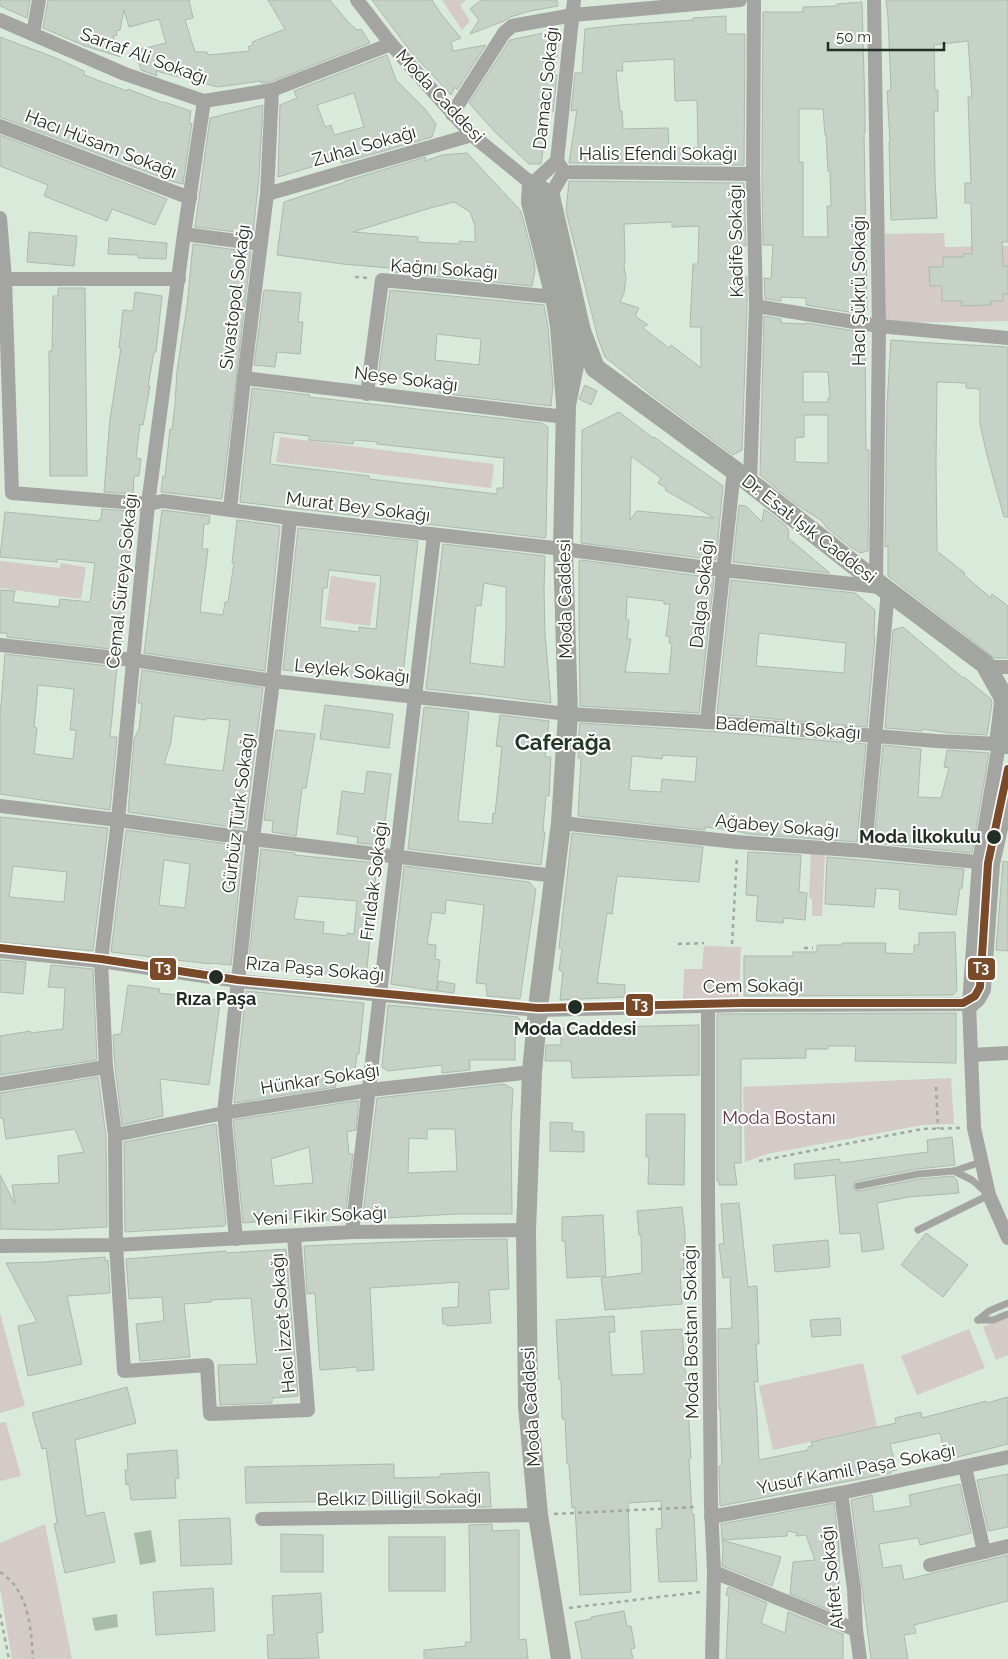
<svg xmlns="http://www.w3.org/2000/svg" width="1008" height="1659" font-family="Raleway,sans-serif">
<rect width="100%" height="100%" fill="#d9e9da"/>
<g fill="#d4cac8">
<path d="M442,0h24l-6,5 10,16 -8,9z"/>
<path d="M944,233l1,14 63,-1v75l-122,2 -1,-89z"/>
<path d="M280,437l214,27 -3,24 -215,-26z"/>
<path d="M0,561l60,7 1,-5 25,4 -5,32 -81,-11z"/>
<path d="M331,576l45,7 -6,43 -45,-6z"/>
<path d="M811,849l14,1 -3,66h-10v-17l-3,-1z"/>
<path d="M704,946l37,1 -2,50 -56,2 1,-30h18z"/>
<path d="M951,1078l3,46 -32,1 -155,29 -22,8 -2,-75z"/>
<path d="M0,1313l25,93 -25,7z"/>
<path d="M1008,1316v39l-12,5 -13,-33z"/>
<path d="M969,1329l16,39 -68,27 -16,-39z"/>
<path d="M863,1363l14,64 -104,23 -14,-64z"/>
<path d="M6,1422l15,54 -21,5v-58z"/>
<path d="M45,1524l27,135h-60l-12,-71v-45z"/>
</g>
<g fill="#a8beaa">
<path d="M151,1530l5,32 -16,3 -6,-32z"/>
<path d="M117,1614l1,13 -23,4 -3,-13z"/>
</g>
<g fill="#c6d2c7" stroke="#acb9ad" fill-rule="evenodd">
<path d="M0,0h30l-3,18 -27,-12z"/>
<path d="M48,0h141l4,18 -8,2 10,32h12l1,3 42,-4 -2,-4 5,-2 -1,-3 33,-13 -17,-29h62l18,22 9,8 4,-1 9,14 -100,39 -9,1v-2l-43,6 -62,-16 1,5 -16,-6 -5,-17 6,-2 -1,-2 25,-6 -7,-24 -30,8 -5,-17 -4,20 -4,1 1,4 -4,1 8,21 -36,-11 -42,-18z"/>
<path d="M372,0h60l9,14 20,24 -10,4 2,9 33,-6 -29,45 -2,-3 -4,8 -40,-43z"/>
<path d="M481,0h76l1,6 -28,5 -20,6 -6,4 -34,13 9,-14 -9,-11z"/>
<path d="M886,0h122v242h-6l1,24h5v28h-5v7h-12v4l-29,1v-5h-20v-15h-12l-1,-19h14v-10h20v-3h9l-1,-51h-6v-20h6l-3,-86h4l-4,-56 -34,4 1,45h3v21h-4l1,68 2,39 -46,2 -2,-78h1l-3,-51 4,-1 -3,-72z"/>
<path d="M862,2l3,110v21h-1l3,177 -6,4 -55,-9v-7l-25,-1v4l-16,-2 -1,-21 7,1 2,-34h-10l-1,-71 1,-162h40v-5l34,-1v-2zM799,109h24l2,26 1,-1 2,37h2l1,35h-4l1,31h-25v-75h-4z"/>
<path d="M726,16v18h19l-1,131 -175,-2 8,-53 -6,1 4,-38h7l3,-44 35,-4 73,-5v-2zM674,59l1,42 22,-1 1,48h-29l-1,-20 -45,1 -1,-18h-2l-4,-40h7l-1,-9z"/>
<path d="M548,32l11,10 -5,33h3l-4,37 -5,1 -7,51h-12l-35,-33 -25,-28 41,-63z"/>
<path d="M0,37l56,21 28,13v4l43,16 1,-2 36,14v-1l27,9 -2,13 3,-1 -9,61 -9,-2 -174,-65z"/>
<path d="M387,55l9,25 29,29 11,15 -4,13 -90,26 -1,-5 -63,19 2,-72 17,-7 -3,-7zM354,93l10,34 -30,8 -3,-10 -6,2 -8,-22z"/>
<path d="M263,105l-4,72 -6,57 -58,-7 15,-109z"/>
<path d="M0,135l167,64 -12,26 -43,-16 -5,12 -63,-25 4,-11 -48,-19z"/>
<path d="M467,153l54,58 13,50 1,10 -3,15 -142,-14v-4l-47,-4 -66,-9 7,-53 61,-20v-1l81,-24 -1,4 17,-6zM454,202l16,10 5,14v16l-16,-1v3l-41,-2v-5l-65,-5 77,-24z"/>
<path d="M569,181l175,2 2,63h-5l-1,31h7v29l-5,144 -9,5 -81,-60 -47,-38 -7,-19 -32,-127zM672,222v5l27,-1 -1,38h-5l-3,63h11v41l-30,-23 -2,3 -26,-20 2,-3h3l-13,-9 4,-8 -19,-6 4,-9 2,-15 -2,-12 1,-9 -1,-33z"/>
<path d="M29,232l48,4 -3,30 -47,-4z"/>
<path d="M109,238l58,5 -1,16 -28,-1v-3l-30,-1z"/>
<path d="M193,244l58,8 -29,247 -61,-7 2,-16 2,1 5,-48 2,1 3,-26 2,-33 10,-65z"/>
<path d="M58,288h27l2,188h-37l-1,-125h3l1,-55h5z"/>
<path d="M264,290l37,3 -3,29h5l-3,32 -23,-2 -2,15 -21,-2z"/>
<path d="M390,290l154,15 4,22 5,59 -2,20 -112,-13 1,-12 -62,-5zM437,334l44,5 -2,26 -44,-5z"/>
<path d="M135,292l27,4 -6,56h-2l-6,34h2l-7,39 -3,-1 -4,34 5,1 -2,17h-5l-1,18 -29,-2 6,-73 11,-71h-2l4,-38 10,1z"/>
<path d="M764,316l17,3v4l25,1v-1l49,8 10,8 1,111h3l-1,101 -8,2 -9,-6 -24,-19 -5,-7 -28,-18 -34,-28zM803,372h25l2,26h-2v4h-25zM804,415h24v48l-33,-1v-24l9,-1z"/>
<path d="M891,340l41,3 76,4v170h-4l-17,-62 -7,-31v-35l-14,-1v-5l-29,-1 -1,80 1,89 28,22 -1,2 27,23 1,-4 16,12v52h-13l-107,-82v-30l-3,1 2,-143z"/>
<path d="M585,385l12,6 -6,14 -12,-6z"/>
<path d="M252,388l58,7 -1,2 233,26 6,4 -2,109 -1,2 -305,-36zM274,432l35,4v4l44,4 1,-4 23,2v2l127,14 -1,30h-6v6l-128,-15v-3l-99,-12z"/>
<path d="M619,412l34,26 1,-1 69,49 -7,74 -135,-17 1,-113zM631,456l30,22 -3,5 8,5 -1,2 49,28 -77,-7 -7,9z"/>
<path d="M739,505l7,1 16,16 2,-13 21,16 4,6 -1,7 42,35 -97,-11z"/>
<path d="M102,509l29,2 -1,5 6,1 -2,20 -3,-1 -9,109h-3v5l-112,-13v-4h-7v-43l15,1 -2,11 46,5 1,-8 30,3 5,-39 -38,-4v3l-57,-5 5,-45 94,9v-2h2z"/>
<path d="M162,510l48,6 -1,8h-5l-2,25h6l-8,63 23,3 2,-13h3l6,-39h-2l5,-43 43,6 -15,145 -121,-18z"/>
<path d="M298,528l120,13 -16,142 -119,-13zM329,570l52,6 -5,53 -17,-2v5l-39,-5 3,-39h4z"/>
<path d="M443,544l102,12 -1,33 1,45 6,69 -80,-10v1l-45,-5zM484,583l22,4v41l-2,39 -34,-4 6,-58 5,1z"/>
<path d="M581,560l133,18 -15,135 -119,-7 -1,-92v-53zM627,597l37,4v3h6l-4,32 4,1 -1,6h3l-3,31 -44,-2 6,-33h-4l2,-19 -3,-1z"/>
<path d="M731,580l124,13 20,17 -1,27 1,-1 -8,91 -150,-13zM759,633l87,10 -2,30 -88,-7z"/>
<path d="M903,627l60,51 1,-1 27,22 1,4 -5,32 -37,-2 -28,-4v2l-37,-3 8,-98z"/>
<path d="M5,654l112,13 -7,70h7l-7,73 -110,-16v-77zM38,685l36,4 -4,41h6l-3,29 -39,-5 3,-26 -3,-1z"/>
<path d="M142,670l121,18 -18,141 -117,-17 6,-73 5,-10 3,-26h-4zM174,716l32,4v-2l24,2 -7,51 -59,-7 7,-22z"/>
<path d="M325,705l68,9 -4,34 -69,-9z"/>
<path d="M424,707l45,5 -11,109 34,3 1,-11 2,1 7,-67 -6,-1 4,-31 49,6 -4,36h6l-2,39h-3l-2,22 -1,14h2l-4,33 -133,-16z"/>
<path d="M580,723l126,8 160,13 -9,98 -108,-8 -18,-4 -26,-3v3l-127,-14 3,-58h-3l1,-6h-2zM663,755l34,2 -2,25 -33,-3 -1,13 -32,-2 3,-34 30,3z"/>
<path d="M276,730l39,4 -9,54h-4l-6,48 -24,-4 1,-11 -9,-1z"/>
<path d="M883,745l38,4 -3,48 23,1 8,-30 -5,-1 3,-17 42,3 -17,100 -98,-10z"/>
<path d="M367,771l24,3 -9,71 -25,-2 1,-6 -21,-3 5,-43 22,3z"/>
<path d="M0,817l108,11 -15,123 -93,-9zM13,866l54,6 -3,30 -55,-5z"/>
<path d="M126,830l117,16 -12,119 -21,-2v1l-99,-12zM164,860l26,4 -5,44 -26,-3z"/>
<path d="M572,833l131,14 -4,35 -82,-6 -5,38 -5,-1 -10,70 28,2v12l-65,3 3,-28 -4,-2 3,-21 -3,-1z"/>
<path d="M261,849l34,4 -1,2 83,8 -11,116 -46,-6 -72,-7zM298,896l59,5 -3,33 -7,-1v3l-24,-3 1,-11 -30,-3z"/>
<path d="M748,852l53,3 -2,37 8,1 -2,27 -21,-2 -1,5 -27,-2 2,-25 -12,-1z"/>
<path d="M827,857l137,12 -2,19h-2l-4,27 -57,-6 1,-19 -24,-2 -2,19 -49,-3z"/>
<path d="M1003,861l5,1v89l-12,-1z"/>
<path d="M404,866l125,16 7,8 -16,109 -33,-3 -1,-12 -10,-1 8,-78 -38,-5 -1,14 -13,-2 -5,32 9,1 -1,14 5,1 -4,31 -45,-7z"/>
<path d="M955,932l2,58 -4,5 -209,1v-40h49v-4h24v-7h25v-2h44l-1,10 29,1v-9h5v-12z"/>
<path d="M0,960l26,2 -3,32 -23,-2z"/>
<path d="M51,965l42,4 4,91 -97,15v-39l30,-5 1,2 32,-4 2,-41 -17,-1z"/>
<path d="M439,981l16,3 -1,9 -17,-2z"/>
<path d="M128,985l32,4 -1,4 59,7v3h2l-11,82 -49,-6 3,37 -41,9 -7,-59 -2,-31 8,-1z"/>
<path d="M246,991l118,12 -5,51h-2l-3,23 -19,2 1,8 -102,16z"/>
<path d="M388,1005l130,12 -1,1 3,1 -5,21v20h-47l2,2v8l-28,3v-8l-54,6 -6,-4z"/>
<path d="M956,1013v50l-101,-2 1,-15h-28v3h-22v9l-65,1v104h-7l3,22h-18v-4h-2v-167z"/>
<path d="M699,1025v50l-127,3 -1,-17h-26l1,-16h15v-17z"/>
<path d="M98,1077l8,59 1,91 -58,3 -49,-1v-54l15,29 -3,-19 47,-2 -1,-27 26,-4 -9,-23 -69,10 -3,-21h-3v-25z"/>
<path d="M504,1084l9,5 -2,37 1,88h-56l-88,5 -5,-5 14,-116zM427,1129h28l2,42 -49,2 1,-35 18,1z"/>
<path d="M355,1101h4l-3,29 -9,2 2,22h4l-7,56 -10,10h-16l-1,-3 -76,6 -10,-103zM309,1147l4,36 -39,3 -3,-27z"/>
<path d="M646,1114h39l-1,71 -36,-1 1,-27h-3z"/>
<path d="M550,1122l23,1 -1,8 12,1v20l-34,-1z"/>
<path d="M216,1124l10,100 -2,2 -99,6 -1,-90z"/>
<path d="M952,1137l3,28 -38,4 -60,12 -4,3 1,5 5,2 60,-12 34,-3 4,4 2,13 -50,4 -32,6 7,46 -22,3 -2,-19 -20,1 -5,-59 -40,4 -1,-15 46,-5v4l88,-11 -1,-12z"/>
<path d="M739,1203l9,84 9,-1 2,58h-3l2,38h-4l3,31 2,47 49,-10v-3l4,-1 -1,-4 85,-19 -1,-5 26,-6 1,6 64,-17 1,2 21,-6v47l-62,16 -6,-27 -50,11 7,26 -6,1v2l-171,33 -1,-40h3l-2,-57h-1l-1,-80 14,-1 -2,-51 -7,1 -4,-34h5l-3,-40z"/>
<path d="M682,1207l3,25v20h-2l1,18h-4l2,34 -77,6 -4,-32 41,-5 -1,-38h-2l-2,-24z"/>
<path d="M603,1215l3,61 -39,2 -2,-37h-3v-24z"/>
<path d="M926,1233l42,32 -25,32 -42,-32z"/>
<path d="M507,1239l2,50 -20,1 2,33 -44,3v-2h-4l-1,-16 16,-1 1,-25 -89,6 4,82 -17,1v-4l-37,3 -5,-77 -8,1 -3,-48 139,-6z"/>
<path d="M828,1240l2,27 -55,5 -2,-27z"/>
<path d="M286,1249l12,147 -26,2v5l-52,2 -2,-40 39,-1 -6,-66 -40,2v2l-27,2 6,53 -50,4 -4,-37 28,-3 -2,-24 -33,2 -3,-40 100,-8v2z"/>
<path d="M105,1257v4l3,-1 2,33 -43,3 15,68 -54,12 -10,-50 19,-4 -31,-59 37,-1z"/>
<path d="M614,1316l1,16h-6l3,43 32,-1 -3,-43 41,-2 3,43h1l5,86 -2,1 3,55h2l3,67 -38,1 -3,-53 6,-1 -1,-27 -33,2 3,89 -51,3 -5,-88 -3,1 -3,-44h-2l-2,-45h-3l-1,-39h-2l-3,-60z"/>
<path d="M840,1318l1,17 -29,2 -2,-17z"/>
<path d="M127,1387l9,36 -61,17 11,76 18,-4 11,50 -50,11 -11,-49 3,-1 -11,-75 -4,1 -10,-36z"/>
<path d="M177,1450l2,28 -4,1 1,19 -45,2 -2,-16 -3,1 -1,-15h3l-1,-16z"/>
<path d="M394,1464v14l46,-1v-3l49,-2 2,35 -78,1v-4l-54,1v-4l-113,2 -1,-36z"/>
<path d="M1008,1474v53l-20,4 -11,-51z"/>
<path d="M960,1484l11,49 -51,12 -2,-7 -39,6 4,24 18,-3 3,15 104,-25v46l-94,24 2,8 -12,2 4,24h-37l-20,-159 21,-5 2,17 37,-6 -2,-11z"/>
<path d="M834,1503l5,43v68l-49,-20 3,-32 22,-2 -9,-25 -10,1 1,-3 -9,-2 -1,5 -65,4 59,17 -9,29 -50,-20 1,-16 -2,-26z"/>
<path d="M230,1518l2,46 -51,2 -2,-46z"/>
<path d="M492,1524v7l27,-1v110l7,-1 2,20h-104v-9l42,-4 -1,-4h6l-2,-117z"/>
<path d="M281,1534l42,1v37h-42z"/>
<rect x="389" y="1537" width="56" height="54"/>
<path d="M728,1587l39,16 -6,20 24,10 3,-21 55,22v25h-117l3,-62 -3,-2z"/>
<path d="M213,1588l2,43 -59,4 -3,-43z"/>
<path d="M321,1593l2,39 -6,1 2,25 -51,1 -1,-24h7l-2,-39z"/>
<path d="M624,1611l3,15h4l4,22 -4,1 2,10h-51l-7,-37 16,-3v-2z"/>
</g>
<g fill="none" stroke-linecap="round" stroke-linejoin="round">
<g stroke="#a3a8a3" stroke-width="2.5" stroke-dasharray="4 4" stroke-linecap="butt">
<path d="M355,277l13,1"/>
<path d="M678,944l26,-1"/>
<path d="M732,944l5,-88"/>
<path d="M804,948h9"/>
<path d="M936,1087l2,42"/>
<path d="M759,1161l163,-32 38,-1"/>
<path d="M554,1514l142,-7"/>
<path d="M0,1572c29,19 31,55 33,87"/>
<path d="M569,1608l131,-16"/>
<path d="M0,1614l9,45"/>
</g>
<g stroke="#a4a5a2" stroke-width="7">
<path d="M858,1186l60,-12 36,-3 27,-9"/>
<path d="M918,1230l71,-35 -17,-15 -18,-9"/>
<path d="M978,1320l11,-9 19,-8"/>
<path d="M978,1320h15l15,-6"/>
</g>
<g stroke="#a4a5a2" stroke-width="14">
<path d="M357,0l34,44 81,91 60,49 25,-23 17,-161"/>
<path d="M874,0l5,326 -3,256"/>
<path d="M0,20l125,54 79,27 68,-11 119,-46"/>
<path d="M33,34l6,-34"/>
<path d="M204,101l-20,133 -36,270 -30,316 -17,141 5,106 9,68 1,110 8,126 83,-6 3,49 98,-4 -14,-174"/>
<path d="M452,114l52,-81 8,-7 61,-11 167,-15"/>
<path d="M0,126l190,72"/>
<path d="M557,161l7,11 189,2"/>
<path d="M267,194l205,-59"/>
<path d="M550,196l14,-24"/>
<path d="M0,218l5,61 7,214 136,11 15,-3 127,17 273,31 160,21 157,17"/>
<path d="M184,234l76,10"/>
<path d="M5,279h174"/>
<path d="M756,306l123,20 129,12"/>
<path d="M244,378l321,39"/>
<path d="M367,394l15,-114 173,17"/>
<path d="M750,482l6,-176 -3,-132 1,-174"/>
<path d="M230,509l14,-131 23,-184 5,-104"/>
<path d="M0,645l133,15 140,21 295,33 139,8 229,19 63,3 -20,118 -10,142 5,124 15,67 19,43"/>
<path d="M988,667h20"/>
<path d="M707,722l27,-252"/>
<path d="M0,806l118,14 135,19 302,37"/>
<path d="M561,823l176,19 128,9 123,12"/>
<path d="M865,851l23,-261"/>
<path d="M0,951l101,10 137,20 300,29 203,-5 228,-1"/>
<path d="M708,1006v193l3,307 3,66 -2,87"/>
<path d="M971,1055l37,-2"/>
<path d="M0,1084l106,-17"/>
<path d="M115,1135l109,-22 146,-23 162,-18"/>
<path d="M352,1232c29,-232 53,-465 82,-697"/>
<path d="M236,1239l-12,-126 29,-274 20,-158 17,-163"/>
<path d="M0,1246l116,-1 236,-13 174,-2"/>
<path d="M965,1467l19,85"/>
<path d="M841,1493l13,96 2,41 4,29"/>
<path d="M711,1517l130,-24 167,-36"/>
<path d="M262,1519l276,-4"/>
<path d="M930,1565l78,-19"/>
<path d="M714,1572l142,58"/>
</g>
<g stroke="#a3a5a0" stroke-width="20">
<path d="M581,331l14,37 139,102 142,112 109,82 18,32 1,7 -5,41h9"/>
<path d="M969,1004l7,-6 5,-9 9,-125 18,-82"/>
<path d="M561,1659l-23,-144 -10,-109 -2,-176 6,-158 6,-64 23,-185 7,-109 -5,-165 3,-144 -6,-79 -5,-29 -24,-95 1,-18 18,12 31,135 -15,74"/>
</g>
<defs>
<path id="tram-1" d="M0,948l101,11 137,21 300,28 203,-5h222l12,-7 5,-9 8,-124 20,-94"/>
</defs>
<use href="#tram-1" stroke="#fff" stroke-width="11"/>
<use href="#tram-1" stroke="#7a4b2a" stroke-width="8"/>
</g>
<g fill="#222e23" stroke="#fff" stroke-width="2">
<circle cx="994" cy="837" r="8"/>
<circle cx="216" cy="977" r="8"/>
<circle cx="575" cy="1007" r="8"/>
</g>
<g text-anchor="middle" stroke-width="4" stroke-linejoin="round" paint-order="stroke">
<g font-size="18" fill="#222e23" stroke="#fff">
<text transform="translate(144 56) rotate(20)" y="6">Sarraf Ali Sokağı</text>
<text transform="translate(546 88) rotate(-84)" y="6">Damacı Sokağı</text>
<text transform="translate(440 96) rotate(47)" y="6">Moda Caddesi</text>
<text transform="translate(101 144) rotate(21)" y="6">Hacı Hüsam Sokağı</text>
<text transform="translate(364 146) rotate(-16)" y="6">Zuhal Sokağı</text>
<text x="658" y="160">Halis Efendi Sokağı</text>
<text transform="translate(736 241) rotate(-91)" y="6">Kadife Sokağı</text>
<text transform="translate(444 269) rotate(4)" y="6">Kağnı Sokağı</text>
<text transform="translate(859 291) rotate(-90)" y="6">Hacı Şükrü Sokağı</text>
<text transform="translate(235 297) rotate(-83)" y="6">Sivastopol Sokağı</text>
<text transform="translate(406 379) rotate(7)" y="6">Neşe Sokağı</text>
<text transform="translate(358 507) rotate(7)" y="6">Murat Bey Sokağı</text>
<text transform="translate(809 529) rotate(38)" y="6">Dr. Esat Işık Caddesi</text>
<text transform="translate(122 581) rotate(-84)" y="6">Cemal Süreya Sokağı</text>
<text transform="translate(702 594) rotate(-84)" y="6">Dalga Sokağı</text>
<text transform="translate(565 599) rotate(-91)" y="6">Moda Caddesi</text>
<text transform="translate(352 671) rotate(6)" y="6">Leylek Sokağı</text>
<text transform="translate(788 728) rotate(4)" y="6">Bademaltı Sokağı</text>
<text transform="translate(238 813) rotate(-83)" y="6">Gürbüz Türk Sokağı</text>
<text transform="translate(777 826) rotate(5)" y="6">Ağabey Sokağı</text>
<text transform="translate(374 881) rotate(-83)" y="6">Fırıldak Sokağı</text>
<text transform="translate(315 969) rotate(5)" y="6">Rıza Paşa Sokağı</text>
<text transform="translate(753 986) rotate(-1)" y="6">Cem Sokağı</text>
<text transform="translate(320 1079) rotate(-9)" y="6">Hünkar Sokağı</text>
<text transform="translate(320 1216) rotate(-3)" y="6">Yeni Fikir Sokağı</text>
<text transform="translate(283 1323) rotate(-95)" y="6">Hacı İzzet Sokağı</text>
<text transform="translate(691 1332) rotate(-91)" y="6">Moda Bostanı Sokağı</text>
<text transform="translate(531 1407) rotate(-93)" y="6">Moda Caddesi</text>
<text transform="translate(856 1469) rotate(-11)" y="6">Yusuf Kamil Paşa Sokağı</text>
<text transform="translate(399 1498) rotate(-1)" y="6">Belkız Dilligil Sokağı</text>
<text transform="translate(832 1578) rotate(-96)" y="6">Atıfet Sokağı</text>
</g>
<g font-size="18" font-weight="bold" fill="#222e23" stroke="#fff">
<text x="981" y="843" text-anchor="end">Moda İlkokulu</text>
<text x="216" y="1005">Rıza Paşa</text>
<text x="575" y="1035">Moda Caddesi</text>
</g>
<g font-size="18" fill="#643546" stroke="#fff">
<text x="779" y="1124">Moda Bostanı</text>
</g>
<g font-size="22" font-weight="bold" fill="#213924" stroke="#fff">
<text x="563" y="750">Caferağa</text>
</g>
</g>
<g stroke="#fff" stroke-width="2">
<rect x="149" y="957" width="28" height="24" rx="5" fill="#7a4b2a"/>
<rect x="967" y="957" width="29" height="24" rx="5" fill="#7a4b2a"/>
<rect x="625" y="993" width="29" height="24" rx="5" fill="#7a4b2a"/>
</g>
<g font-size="14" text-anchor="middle" font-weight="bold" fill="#fff">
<text x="163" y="973">T3</text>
<text x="981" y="973">T3</text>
<text x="640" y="1010">T3</text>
</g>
<path d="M828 42v8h116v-8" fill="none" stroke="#222e23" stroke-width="2.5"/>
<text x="836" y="42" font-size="15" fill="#222e23" stroke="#ffffff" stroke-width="4" paint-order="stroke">50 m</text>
</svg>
